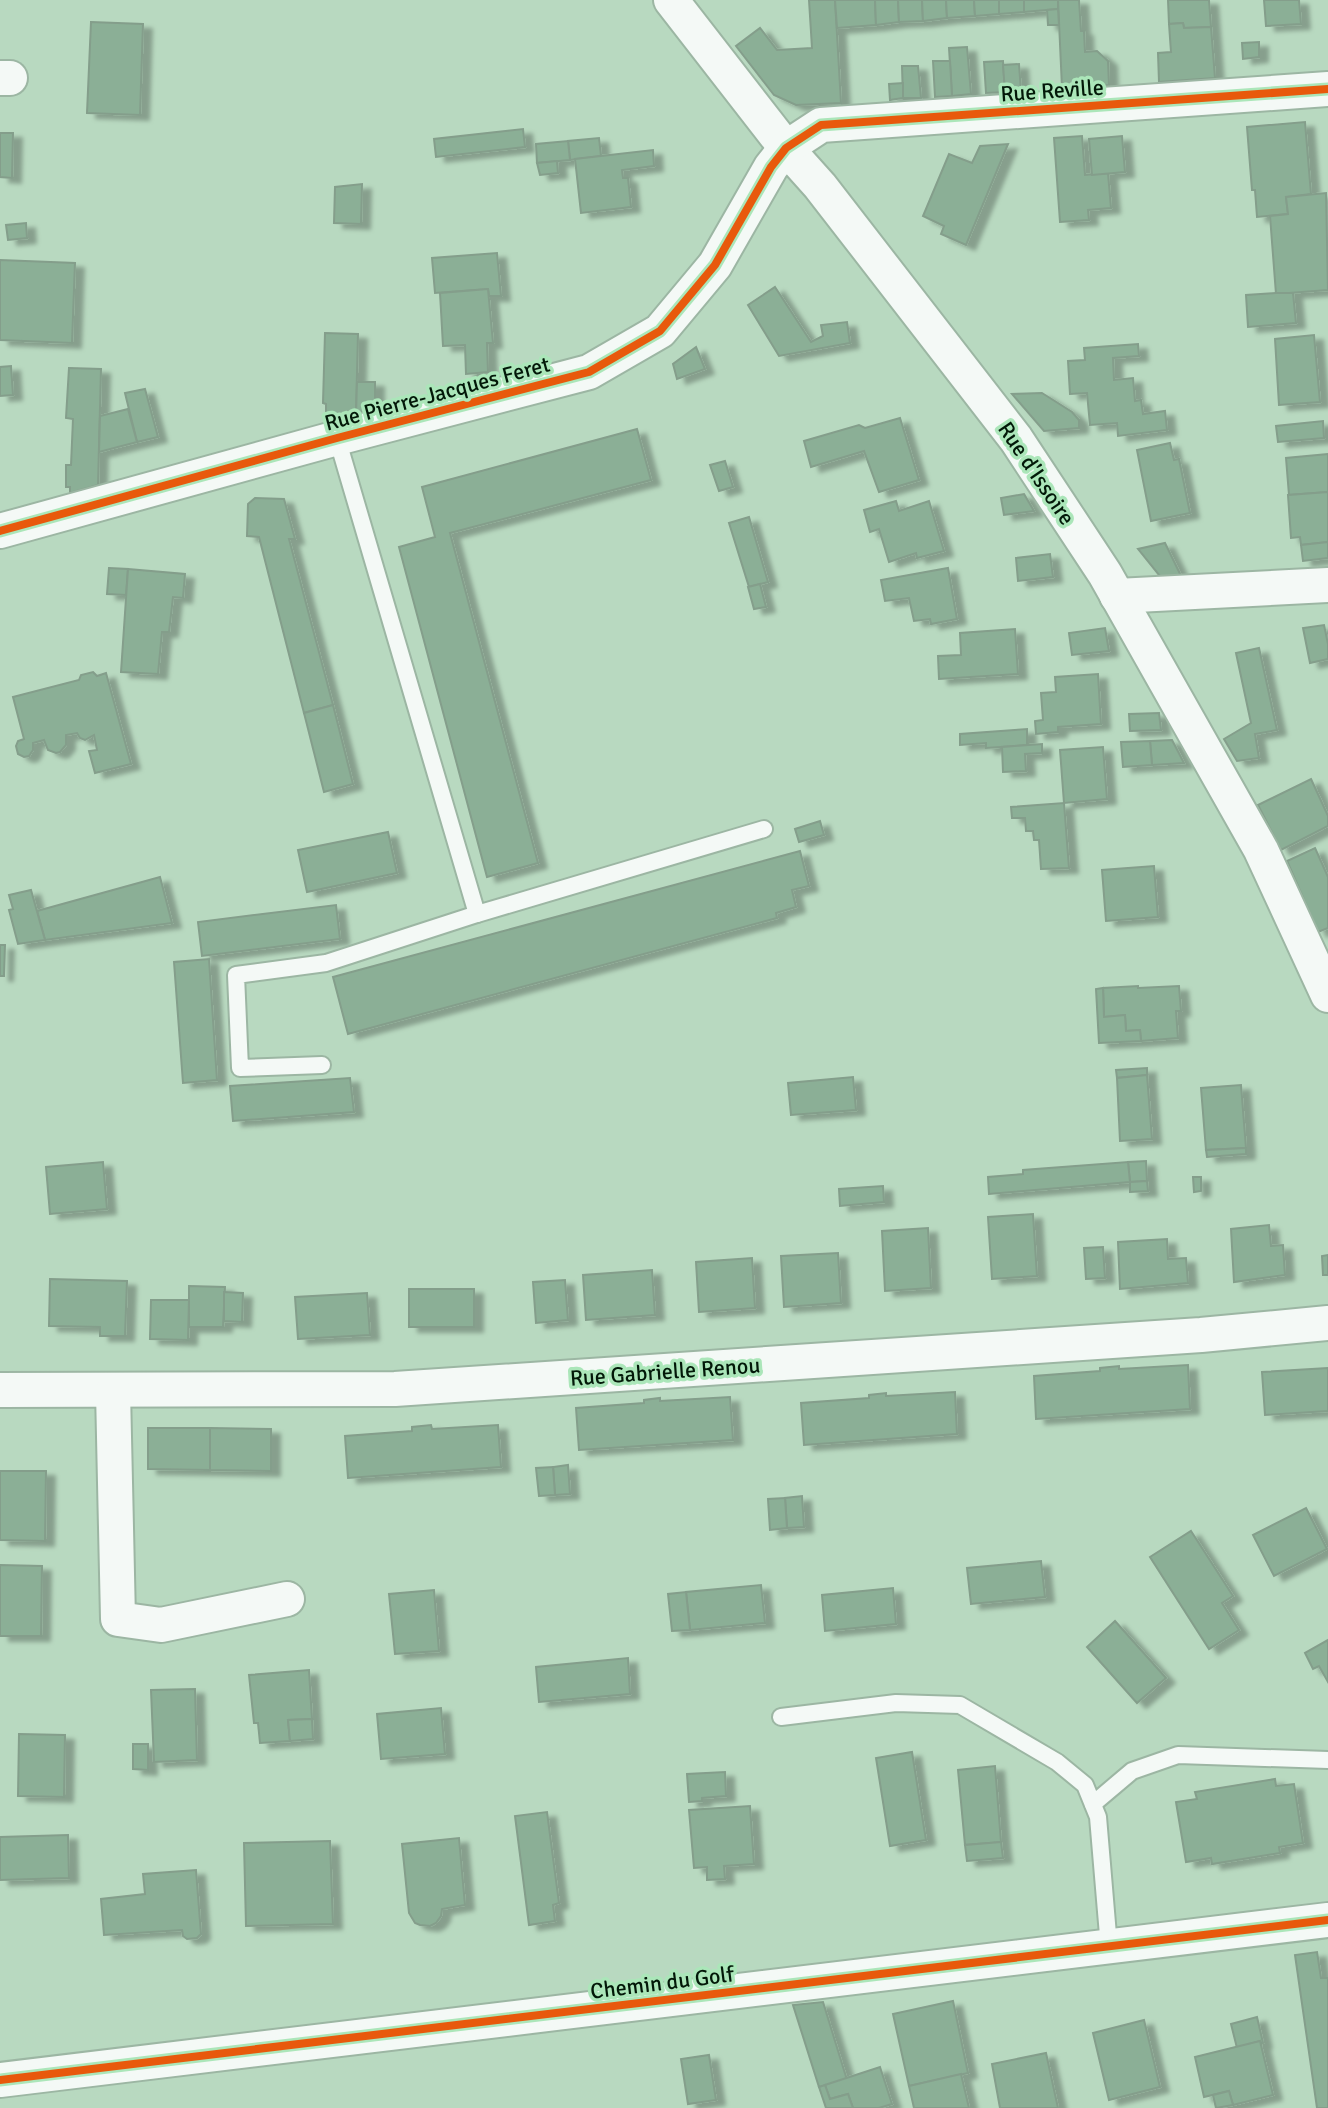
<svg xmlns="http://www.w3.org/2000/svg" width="1328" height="2108" font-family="Signika,sans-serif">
<defs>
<filter id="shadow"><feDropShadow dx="9" dy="5" stdDeviation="2" flood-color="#0004"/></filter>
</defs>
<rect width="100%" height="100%" fill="#b8d9c0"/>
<g fill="#8baf96" stroke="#849e8b" stroke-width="2" filter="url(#shadow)">
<path d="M809,0h26l6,103 -45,2 -22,-10 -38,-49 24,-18 17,22 35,-2z"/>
<path d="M835,0h40l1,25 -39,3z"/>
<path d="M875,0h23l1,22 -23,3z"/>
<path d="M898,0h24l1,21 -24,1z"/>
<path d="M922,0h24l1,18 -24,3z"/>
<path d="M946,0h28l1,16 -28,2z"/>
<path d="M974,0h25v14l-24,2z"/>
<path d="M999,0h25v12l-25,2z"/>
<path d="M1024,0h34v9l-34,3z"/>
<path d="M1058,0h21l2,31h3l1,21 12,-1 11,10 1,24 -47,3z"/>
<path d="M1168,0h41l2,27 -27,1 -1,-5 -14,1z"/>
<path d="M1264,0h35l2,24 -35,2z"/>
<path d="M1058,9l1,16h-11l-1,-15z"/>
<path d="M91,22l52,2 -3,91 -53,-2z"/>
<path d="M1183,23l1,5 27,-1 4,51 -56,4 -1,-29 13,-1 -2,-28z"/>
<path d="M1259,42v15l-16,2 -1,-16z"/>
<path d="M967,47l4,47 -19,2 -3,-48z"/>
<path d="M933,61h17l2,35 -17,1z"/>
<path d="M1003,61l2,31 -19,1 -2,-31z"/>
<path d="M1019,64l2,27 -16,1 -2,-27z"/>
<path d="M902,66h16l3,32h-18z"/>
<path d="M903,83v15l-13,2 -1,-16z"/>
<path d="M1305,122l6,72 -25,3 2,17 -31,3 -2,-27h-3l-5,-63z"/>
<path d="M523,129l2,18 -89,10 -2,-18z"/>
<path d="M0,133h13l-1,45 -12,-1z"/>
<path d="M1082,136l3,39 23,-2 3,35 -23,2 1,10 -29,2 -6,-84z"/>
<path d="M1122,136l3,36 -33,3 -3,-36z"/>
<path d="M599,138l2,18 -31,4 -2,-19z"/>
<path d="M568,141l2,19 -33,3 -1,-19z"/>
<path d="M1008,144l-42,101 -25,-11 3,-8 -21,-10 26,-62 23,9 8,-17z"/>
<path d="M653,150l1,16 -32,4 1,8h5l3,29 -50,6 -6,-54z"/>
<path d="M557,161l1,12 -18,2 -3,-12z"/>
<path d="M362,184l-1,40 -27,-1 1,-36z"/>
<path d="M1326,193l2,97 -52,4 -6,-78 18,-2 -2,-17z"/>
<path d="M26,223l1,15 -19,2 -2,-15z"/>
<path d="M497,253l4,43h-12l-1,-7 -53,4 -3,-35z"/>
<path d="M0,260l75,3 -3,80 -72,-3z"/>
<path d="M775,287l36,55 12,-6 -2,-11 26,-3 3,21 -71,13 -31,-51z"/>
<path d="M488,289l5,54h-6l1,29 -22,2 -1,-29 -22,1 -3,-53z"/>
<path d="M1276,293h17l3,30 -48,4 -2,-32z"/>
<path d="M325,333l33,1 -2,80 -30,8v-18l-3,-1z"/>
<path d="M1314,335l6,67 -41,3 -4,-66z"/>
<path d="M1138,344l1,12 -26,2 1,22 19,-2 2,23 6,-1 2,14 22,-3 2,19 -49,6 -1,-13 -27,2 -3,-32 -17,1 -2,-33 17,-1 -1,-12z"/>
<path d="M696,347l9,22 -28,10 -4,-15z"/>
<path d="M11,366l2,29 -13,1v-29z"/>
<path d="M69,368l32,1 -3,116 -28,8v-6h-4v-22h5l2,-46 -7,-1z"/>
<path d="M357,382h18v27l-19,5z"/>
<path d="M145,389l13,48 -21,5 -12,-49z"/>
<path d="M1042,393l30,19 7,8v8l-35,3 -32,-37z"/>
<path d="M128,409l9,33 -38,10 1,-36z"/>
<path d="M900,418l19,62 -40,12 -15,-41 -53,16 -7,-26 55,-16 6,3z"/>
<path d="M1323,421l1,17 -46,4 -2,-16z"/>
<path d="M637,429l14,51 -201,53 88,330 -51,14 -88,-330 36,-10 -13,-50z"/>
<path d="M1170,443l4,17 5,-1 11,54 -39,8 -14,-71z"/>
<path d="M1328,454v38l-39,3 -3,-37z"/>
<path d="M725,461l8,26 -14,4 -9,-26z"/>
<path d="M1328,492v50l-27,3 -1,-8 -9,1 -3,-43z"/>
<path d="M1024,494l10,17 -30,4 -3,-17z"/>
<path d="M255,498l29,1 11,40h-6l44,166 -29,8 -45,-176 -12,-1 1,-32z"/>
<path d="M896,501l3,10 30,-10 15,50 -27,7 -1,-5 -27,9 -10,-33 -9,3 -6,-22z"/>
<path d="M749,517l19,65 -19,5 -20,-64z"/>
<path d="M1328,542v16l-25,3 -2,-16z"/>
<path d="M1165,543l18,37 -18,-1 -6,-4 -21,-26z"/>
<path d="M1050,554l3,23 -35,4 -2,-23z"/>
<path d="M109,568l19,1 -2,26 -19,-1z"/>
<path d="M948,568l9,51 -26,5 -1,-5 -16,2 -5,-23 -24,3 -4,-21z"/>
<path d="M128,569l57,5 -2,24 -10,-1 -4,35h-7l-4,42 -37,-2z"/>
<path d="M760,584l6,23 -12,2 -6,-22z"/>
<path d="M1324,625l4,19v15l-18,4 -7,-35z"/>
<path d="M1105,628l4,23 -37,4 -3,-22z"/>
<path d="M1015,629l3,45 -79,5 -1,-23 23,-1 -1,-22z"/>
<path d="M1259,648l18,82 -22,4 4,24 -22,3 -13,-22 27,-16 -15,-70z"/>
<path d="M93,672l4,4 9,-3 25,91 -36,9 -6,-22 8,-1 -3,-15 -9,5 -5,-2 -3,-5 -11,2v10l-6,7 -4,1 -8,-3 -4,-10 -11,3v7l-4,6 -5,1 -6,-3 -2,-8 2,-5 6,-2 -11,-42 66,-17 2,-5z"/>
<path d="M1098,674l3,50 -43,3v5l-22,2 -1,-13 8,-1 -2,-27 15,-1 -1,-15z"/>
<path d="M333,705l20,79 -29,8 -20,-79z"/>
<path d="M1159,713l2,17 -31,1 -1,-17z"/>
<path d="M1027,729v16l-41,3v-5l-26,2v-11z"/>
<path d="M1172,740l12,23 -32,2 -2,-24z"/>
<path d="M1150,741l2,24 -29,2 -2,-25z"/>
<path d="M1042,744v9l-17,1 1,17 -23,1 -1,-25z"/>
<path d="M1103,747l4,52 -43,4 -4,-53z"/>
<path d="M1311,779l17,37v10l-47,24 -23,-45z"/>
<path d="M1064,803l5,65 -28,1 -2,-29h-5l-1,-9h-7l-1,-13h-13l-1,-11z"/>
<path d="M820,821l4,14 -25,7 -4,-13z"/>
<path d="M388,832l9,41 -90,19 -9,-42z"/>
<path d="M1315,848l13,29v51l-10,4 -31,-71z"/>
<path d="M800,851l9,35 -17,4 4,17 -20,6 1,5 -429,116 -15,-57z"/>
<path d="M1154,866l4,51 -52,4 -4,-51z"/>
<path d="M160,877l12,46 -127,17 -8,-29z"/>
<path d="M31,890l14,50 -27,4 -9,-34 4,-1 -4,-14z"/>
<path d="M336,905l4,34 -138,17 -4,-34z"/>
<path d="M0,945h5l-1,31h-4z"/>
<path d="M209,959l8,121 -34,3 -9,-121z"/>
<path d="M1138,986v2l41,-2 2,25h-5l2,27 -37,3 -1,-11 -14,1 -1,-16 -21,2 -1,-29z"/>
<path d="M1103,988l1,29 21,-2 1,16 14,-1 1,11 -42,2 -3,-54z"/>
<path d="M1147,1068v7l-30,3 -1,-8z"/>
<path d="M1147,1075l5,64 -32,2 -3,-63z"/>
<path d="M853,1077l3,33 -65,5 -3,-32z"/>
<path d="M350,1078l4,34 -121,9 -3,-35z"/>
<path d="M1241,1085l5,63 -40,2 -5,-62z"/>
<path d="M1246,1148v6l-39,3 -1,-7z"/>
<path d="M1146,1161l1,20 -17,1 -2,-20z"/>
<path d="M103,1162l4,47 -57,5 -4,-47z"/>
<path d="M1128,1162l2,20 -141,12 -1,-17 35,-3v-4z"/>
<path d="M1193,1177h8v14l-7,1z"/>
<path d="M1147,1181l1,10 -18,1v-10z"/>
<path d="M883,1186l1,16 -44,4 -1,-17z"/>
<path d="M1033,1214l4,62 -45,3 -4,-62z"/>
<path d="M1269,1225l2,21 12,-1 2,30 -51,7 -3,-53z"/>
<path d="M928,1228l3,60 -46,3 -3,-60z"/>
<path d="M1167,1239l1,20 18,-1 2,25 -68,6 -2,-47z"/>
<path d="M1103,1247l2,31 -19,1 -2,-31z"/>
<path d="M838,1253l3,50 -57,4 -3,-51z"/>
<path d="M1328,1255v20h-5l-1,-19z"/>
<path d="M752,1258l3,50 -56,4 -3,-50z"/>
<path d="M652,1270l3,45 -69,5 -3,-45z"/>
<path d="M50,1279l77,2 -2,55h-25v-9l-51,-1z"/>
<path d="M565,1280l3,40 -32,3 -3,-41z"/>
<path d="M189,1286l36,1 -2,40h-34z"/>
<rect x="409" y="1289" width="65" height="38"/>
<path d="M224,1292l19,1 -1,29 -18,-1z"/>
<path d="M367,1293l3,42 -72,4 -3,-42z"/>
<path d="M151,1300h38l-1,40 -38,-1z"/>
<path d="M1188,1365l2,44 -154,10 -2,-43 66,-5v-3l19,-2v3z"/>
<path d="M1328,1368v43l-63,4 -3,-43z"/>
<path d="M955,1392l2,42 -153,11 -3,-42 68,-5v-3l17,-2v3z"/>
<path d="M730,1397l3,43 -154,10 -3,-42 68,-5v-3l16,-2v3z"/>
<path d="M431,1425l1,4 66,-4 3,42 -153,11 -3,-42 67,-5v-4z"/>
<path d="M148,1428h62v42l-62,-1z"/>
<path d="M210,1428l61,1v42l-61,-1z"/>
<path d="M568,1465l2,29 -15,1 -2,-28z"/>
<path d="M553,1467l2,28 -16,1 -3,-28z"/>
<path d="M0,1471h46l-1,70 -45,-1z"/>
<path d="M802,1496l2,31 -17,1 -2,-30z"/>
<path d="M785,1498l2,30 -17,2 -2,-31z"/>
<path d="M1306,1508l21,41 -53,27 -21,-41z"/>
<path d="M1191,1531l42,65 -11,7 17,27 -30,19 -59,-92z"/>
<path d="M1041,1561l4,36 -74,7 -4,-36z"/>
<path d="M0,1565l42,1 -1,70h-41z"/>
<path d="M761,1585l4,38 -75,7 -4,-38z"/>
<path d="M893,1588l3,36 -71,7 -3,-36z"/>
<path d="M434,1590l5,61 -44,3 -6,-60z"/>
<path d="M686,1592l4,38 -18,1 -4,-37z"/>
<path d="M1115,1621l51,57 -29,25 -50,-56z"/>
<path d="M1328,1640v42l-9,-16 -6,3 -8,-16z"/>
<path d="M628,1658l2,36 -91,8 -3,-35z"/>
<path d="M309,1670l3,49 -24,1 2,21 -30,2 -2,-20h-4l-5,-48z"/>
<path d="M195,1689l2,71 -43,2 -3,-72z"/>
<path d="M441,1708l4,46 -64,5 -4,-45z"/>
<path d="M312,1719l1,20 -23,2 -2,-21z"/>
<path d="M19,1734l46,1 -1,62 -46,-1z"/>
<path d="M133,1744h15v26l-15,-1z"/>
<path d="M912,1752l14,88 -36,6 -14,-88z"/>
<path d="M995,1766l6,76 -36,3 -7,-75z"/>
<path d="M725,1772l1,24 -24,2v3l-13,1 -2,-28z"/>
<path d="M1275,1779l1,7 18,-2 9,59 -24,4 1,6 -68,11 -1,-6 -25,4 -10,-60 21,-3 -2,-7z"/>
<path d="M750,1806l4,58 -30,2 1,13 -18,1v-13l-13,1 -5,-58z"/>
<path d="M547,1812l12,91 -6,2 2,16 -26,4 -14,-109z"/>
<path d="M68,1835l1,43 -69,2v-43z"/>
<path d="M459,1838l6,67 -23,4 -1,7 -5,7 -6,3 -10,-1 -5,-2 -6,-10 -7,-69z"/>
<path d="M330,1841l3,83 -87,2 -2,-83z"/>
<path d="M1001,1842l2,16 -36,3 -2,-16z"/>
<path d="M196,1870l5,64 -4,4 -10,1 -4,-3 -1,-6 -78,5 -3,-36 44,-5 -2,-20z"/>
<path d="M1317,1952l4,26h7v130h-11l-22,-153z"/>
<path d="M953,2001l15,72 -59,13 -16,-72z"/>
<path d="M823,2002l24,78 -28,7 -26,-82z"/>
<path d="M1257,2017l6,26 -2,1 -1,-3 -23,7 -6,-24z"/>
<path d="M1144,2020l16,67 -51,13 -16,-67z"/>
<path d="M1260,2041l13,54 -40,10 -4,-14 -25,6 -9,-40z"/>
<path d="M1046,2053l12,55h-58l-8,-44z"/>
<path d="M709,2055l7,45 -28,4 -7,-45z"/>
<path d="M880,2067l12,37 -13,4h-26l-5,-14 -18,5 -5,-14z"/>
<path d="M961,2074l8,34h-55l-5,-22z"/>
<path d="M825,2085l5,14 18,-5 5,14h-27l-7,-21z"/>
<path d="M1229,2091l4,14 -17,3 -3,-13z"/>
</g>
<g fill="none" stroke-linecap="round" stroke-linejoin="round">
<defs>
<g id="service">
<path d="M337,438l140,476 287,-85"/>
<path d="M322,1065l-82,3 -4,-93 90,-12 151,-49"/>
<path d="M781,1717l115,-14 64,2 97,57 28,23 13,32 11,130"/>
<path d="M1093,1804l39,-33 46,-16 150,5"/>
</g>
<g id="minor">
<path d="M671,0l115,148 34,38 196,253 89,135 156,276 67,145"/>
<path d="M0,78h10"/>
<path d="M0,531l337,-93 252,-66 71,-41 55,-66 56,-98 15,-19 35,-23 507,-36"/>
<path d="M1117,596l211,-11"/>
<path d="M0,1390l395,-1 806,-54 127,-12"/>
<path d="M113,1391l5,228 43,6 126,-26"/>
<path d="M0,2080l1328,-160"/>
</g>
</defs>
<use href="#service" stroke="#9cb6a3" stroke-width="20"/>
<use href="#minor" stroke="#9cb6a3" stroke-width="38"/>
<use href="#service" stroke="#f4f9f6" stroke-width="16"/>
<use href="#minor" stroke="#f4f9f6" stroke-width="34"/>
<defs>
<g id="cycleway">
<path d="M0,531l337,-93 252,-66 71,-41 55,-66 56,-98 15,-19 35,-23 507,-36"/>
<path d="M0,2080l1328,-160"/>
</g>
</defs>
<use href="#cycleway" stroke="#abe6b9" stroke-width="13"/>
<use href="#cycleway" stroke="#e8590c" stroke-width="8"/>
</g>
<g text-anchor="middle" stroke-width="7" stroke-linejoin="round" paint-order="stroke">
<g font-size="22" fill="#021808" stroke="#abe6b9">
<text transform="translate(1052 90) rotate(-4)" y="8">Rue Reville</text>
<text transform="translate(437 393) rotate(-15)" y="8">Rue Pierre-Jacques Feret</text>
<text transform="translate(1037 473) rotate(56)" y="8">Rue d'Issoire</text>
<text transform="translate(665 1371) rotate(-4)" y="8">Rue Gabrielle Renou</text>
<text transform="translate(662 1982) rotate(-7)" y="8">Chemin du Golf</text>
</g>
</g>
</svg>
